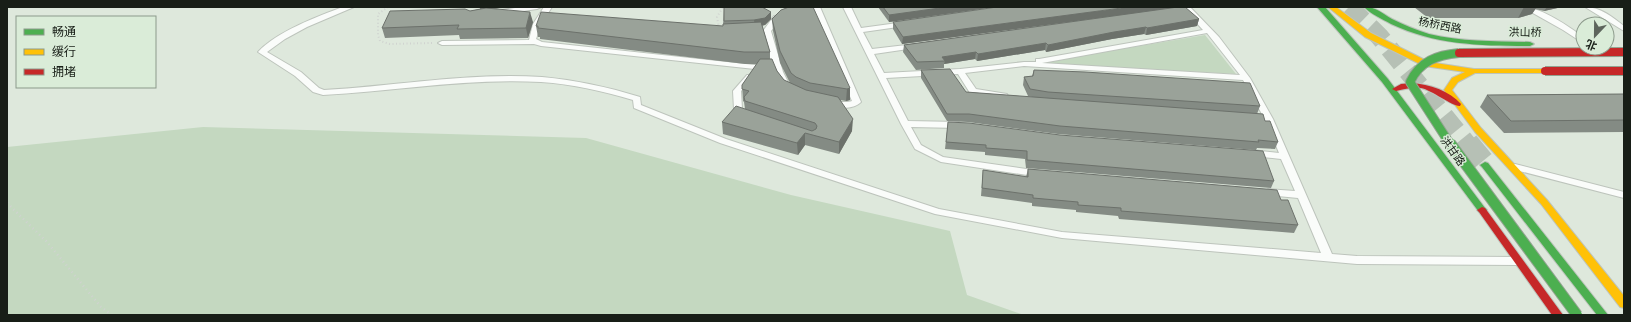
<svg xmlns="http://www.w3.org/2000/svg" width="1631" height="322" font-family="Helvetica,'Noto Sans SC',sans-serif">
<rect width="100%" height="100%" fill="#dee8dc"/>
<g fill="#c4d8c0">
<path d="M1205,35l31,39 -198,-11z"/>
<path d="M203,127l383,11 205,57 159,36 17,64 57,20h-1017v-168z"/>
</g>
<g fill="none" stroke-linecap="round" stroke-linejoin="round">
<path stroke="#b6c0b5" stroke-width="19" stroke-dasharray="19 10" stroke-linecap="butt" d="M1349,7l30,29 88,108"/>
<path stroke="#b6c0b5" stroke-width="24" stroke-dasharray="24 12" stroke-linecap="butt" d="M1467,143l18,22"/>
<defs>
<g id="lane">
<path d="M343,7h11l-47,20 -22,12 -18,13 34,20 18,16 5,2c72,-4 146,-18 218,-13 33,3 66,10 98,20l1,8 85,34 213,70 123,23 259,21 -23,-55 -30,-3 -5,-3 5,-3 27,2 -14,-32 -29,-3 -4,-3 4,-3 27,3 -13,-32h-14l-4,-3 4,-3 11,1 -20,-36 -219,-14 -59,7 11,16 31,5 1,2 -4,2 -34,-5 -12,-19 -72,4 22,43 51,1 4,3 -4,3 -48,-1 10,18 22,12 97,14 5,3 -5,3 -99,-15 -26,-13 -14,-25 -58,-117h8l10,21 44,-6 4,2 -4,2 -42,6 9,17 43,-5 4,2 -4,2 -41,6 10,19 76,-4 64,-7h12v-3h3l164,-29 -21,-23h8l29,30 31,41 23,41 59,135 25,2 160,1 4,1 1,3 -1,3 -4,1 -160,-1 -295,-26 -127,-24 -215,-71 -86,-35 -1,-8c-30,-9 -61,-16 -92,-18 -73,-4 -146,9 -218,13l-10,-3 -18,-16 -37,-24c18,-20 60,-36 85,-45zM1207,33l33,42 -198,-12z"/>
<path d="M522,7h19l-4,2 -36,5 -4,-2 4,-2z"/>
<path d="M544,7h8l-11,17 -5,15 6,3 223,24 4,2 -4,2 -224,-24 -7,-2 -92,1 -4,-2 4,-2 87,-1 4,-16z"/>
<path d="M812,7h8l41,95c-8,8 -21,6 -32,4l-1,-2c6,-5 16,0 24,-3z"/>
<path d="M1522,7c19,0 46,19 61,30v6l-20,-13z"/>
<path d="M1585,7c16,0 27,10 39,19v5z"/>
<path d="M781,15l4,2 -5,3 -9,11 12,41 6,12 -4,2c-10,-3 -19,-44 -22,-55l11,-15z"/>
<path d="M747,75h6l1,2 -13,14 1,18 4,8 -4,3 -3,-1 -5,-10 -1,-18z"/>
<path d="M1515,164l109,28v6l-112,-29 -2,-2 2,-2z"/>
</g>
<g id="fast">
<path d="M1317,7h8l63,72 97,129 2,2 -2,2h-6l-97,-130z"/>
<path d="M1364,7c13,0 17,6 28,12 12,6 24,11 37,15 33,8 67,7 101,8l4,2 -4,2c-48,0 -95,-1 -139,-22 -9,-5 -20,-10 -27,-17z"/>
<path d="M1485,162l3,1 120,152h-11l-115,-148 -2,-2z"/>
</g>
<path id="slow" d="M1328,7h8l35,26 58,29 45,7h74l1,2 -4,2h-70l-17,9 -6,8 29,38 66,72 77,96v12l-4,-1 -79,-103 -66,-72 -31,-42 8,-12 13,-6 -41,-6 -59,-29z"/>
<g id="jam">
<path d="M1412,83c17,1 38,8 49,21l-1,2c-7,1 -28,-16 -39,-18 -9,-1 -16,1 -25,3l-4,-2 9,-5z"/>
<path d="M1482,207l3,1 78,107h-11l-73,-103 -2,-2z"/>
</g>
</defs>
<use href="#lane" stroke="#bdc4bc" stroke-width="2"/>
<use href="#fast" stroke="#bdc4bc" stroke-width="2"/>
<use href="#slow" stroke="#bdc4bc" stroke-width="2"/>
<use href="#jam" stroke="#bdc4bc" stroke-width="2"/>
<g stroke="#d0d3d0" stroke-width="2" stroke-dasharray="1 2.5" stroke-linecap="butt">
<path d="M388,7l-10,7v21l2,6 10,3 42,-1"/>
<path d="M719,28l-2,-11 6,-10"/>
</g>
<path stroke="#d0d3d0" stroke-width="2.5" stroke-dasharray="1 3.5" stroke-linecap="butt" d="M7,203l40,39 54,65 11,8"/>
<use href="#lane" fill="#fafcfa" fill-rule="evenodd"/>
<use href="#fast" fill="#4caf50" fill-rule="evenodd"/>
<use href="#slow" fill="#ffc107" fill-rule="evenodd"/>
<use href="#jam" fill="#c62828" fill-rule="evenodd"/>
<defs>
<path id="fast-bridge-far1" d="M1450,144l-40,-62c10,-21 27,-27 49,-29"/>
<path id="fast-bridge" d="M1450,143l127,172"/>
<g id="jam-bridge">
<path d="M1459,53l165,-1"/>
<path d="M1545,71h79"/>
</g>
</defs>
<use href="#fast-bridge-far1" stroke="#92a390" stroke-width="10" stroke-linecap="butt"/>
<use href="#fast-bridge" stroke="#92a390" stroke-width="12" stroke-linecap="butt"/>
<use href="#jam-bridge" stroke="#92a390" stroke-width="10" stroke-linecap="butt"/>
<use href="#fast-bridge-far1" stroke="#4caf50" stroke-width="8"/>
<use href="#fast-bridge" stroke="#4caf50" stroke-width="10"/>
<use href="#jam-bridge" stroke="#c62828" stroke-width="8"/>
</g>
<g fill="#848b84">
<path d="M480,7h25l-11,2 39,13 -5,16 -68,1 -1,-4 -74,3 -3,-10 98,-19z"/>
<path d="M724,7l47,12 -6,6h-3l8,27v7l7,12 7,9 6,3 -10,-20 -7,-32 -1,-12 78,69v12l-4,1 -6,-1 12,31 -13,23 -34,-9 -7,10 -75,-21 -1,-12 23,-13 -1,-7 -1,-1 -1,-16 15,-21h-12l-205,-25v-2h-2l-2,-11h187z"/>
<path d="M878,7h117l-106,15z"/>
<path d="M1175,7l24,12 -2,7 -51,9 -2,-1 -32,5 -66,13 -1,-2 -68,11 -2,-2 -31,5v4l-28,2 -13,-18 1,-7 224,-31 -226,30 -9,-15v-7z"/>
<path d="M1414,7h148l-18,4 -9,-2 -3,5 -14,4h-90z"/>
<path d="M921,70l45,22 66,5 -4,-1 -5,-11 1,-8 8,-1 2,-6 226,36 -3,8 8,7 13,21 -3,7 -18,-1 -1,2 -198,-16 -90,-12 -21,-1 -26,-43z"/>
<path d="M1624,94v38l-120,1 -24,-26 7,-12z"/>
<path d="M948,122l326,59 -3,7 -245,-20 -1,-9 -40,-4v-3l-40,-3z"/>
<path d="M1028,169l253,31 17,25 -4,8 -175,-14 -1,-3 -42,-4v-2l-44,-4v-3l-51,-7 2,-26 43,7z"/>
</g>
<g fill="#6c716b">
<path d="M480,7h25l-24,4z"/>
<path d="M947,7h48l-106,15v-7z"/>
<path d="M1129,7h46v1l-273,36 1,-7z"/>
<path d="M1524,7h13l-5,7 -14,4z"/>
<path d="M1547,7h15l-18,4z"/>
<path d="M530,12l3,10 -5,16 -2,-10z"/>
<path d="M771,12v7l-6,6 -10,3 -1,-8z"/>
<path d="M1199,19l-2,7 -51,9 1,-7z"/>
<path d="M1146,27l-2,7 -32,5 -66,13 2,-7 66,-13z"/>
<path d="M1046,43l-1,7 -68,11 1,-7z"/>
<path d="M976,52l-1,7 -31,5 1,-3 -3,-4z"/>
<path d="M850,88v12l-4,1 1,-12z"/>
<path d="M853,119l-1,12 -13,23v-12z"/>
<path d="M805,133v12l-7,10 -1,-12z"/>
</g>
<g fill="#9aa299" stroke="#6c716b">
<path d="M724,7h38l9,5 -6,6 -11,2 -30,1z"/>
<path d="M789,7h24l37,81 -3,1 -37,-6 -14,-6 -5,-4 -11,-22 -8,-32 9,-9z"/>
<path d="M883,7h64l-58,8z"/>
<path d="M997,7h132l-226,30 -10,-15z"/>
<path d="M1178,7h7l14,12 -52,9 -1,-1 -32,5 -66,13 -2,-2 -68,11 -2,-2 -34,5 3,4 -28,1 -13,-17z"/>
<path d="M486,8l44,4 -4,16 -69,1 2,-4 -77,3 8,-17 75,-2 5,2z"/>
<path d="M541,12l182,14v-2l38,-2 9,30h-26l-206,-24v-2h-2z"/>
<path d="M760,59h12l5,12 7,9 22,10 32,7 15,22 -14,23 -34,-9 -8,10 -75,-21 14,-16 76,25 4,-2 1,-3 -2,-3 -70,-22 -1,-4 5,-6 -7,-2v-4z"/>
<path d="M950,69l16,23 297,22 2,7h5l8,21 -20,-2 1,2 -199,-16 -91,-12h-22l-26,-44z"/>
<path d="M1034,70l51,2 165,11 10,23 -212,-14 -18,-3 -6,-12 9,-1z"/>
<path d="M1624,94v26l-113,1 -24,-26z"/>
<path d="M948,122l21,1 91,12 203,16 11,30 -247,-21v-9l-41,-3v-3l-40,-3z"/>
<path d="M1028,169l249,21 4,10h7l10,25 -177,-14v-3l-43,-3v-3l-45,-4v-3l-51,-7 1,-18 45,7z"/>
</g>
<g text-anchor="middle" stroke-width="3" stroke-linejoin="round" paint-order="stroke">
<g font-size="11" fill="#181e17" stroke="#daecd8">
<text transform="translate(1440 25) rotate(11)" y="4">杨桥西路</text>
<text transform="translate(1525 32) rotate(1)" y="4">洪山桥</text>
<text transform="translate(1453 151) rotate(54)" y="4">洪甘路</text>
</g>
</g>
<rect width="1631" height="322" fill="none" stroke="#181e17" stroke-width="16"/>
<rect x="16" y="16" width="140" height="72" fill="#daecd8" stroke="#8c9a8b"/>
<rect x="24" y="29" width="20" height="6" fill="#4caf50" stroke="#8c9a8b"/>
<text x="52" y="36" font-size="12" fill="#181e17">畅通</text>
<rect x="24" y="49" width="20" height="6" fill="#ffc107" stroke="#8c9a8b"/>
<text x="52" y="56" font-size="12" fill="#181e17">缓行</text>
<rect x="24" y="69" width="20" height="6" fill="#c62828" stroke="#8c9a8b"/>
<text x="52" y="76" font-size="12" fill="#181e17">拥堵</text>
<g transform="translate(1595 36) rotate(202)"><circle r="19" fill="#daecd8" stroke="#8c9a8b"/>
<path d="M0-3L7 15L0 10L-7 15Z" fill="#5d655c"/>
<text y="-6" font-size="11" font-weight="bold" text-anchor="middle" fill="#181e17">北</text>
</g>
</svg>
